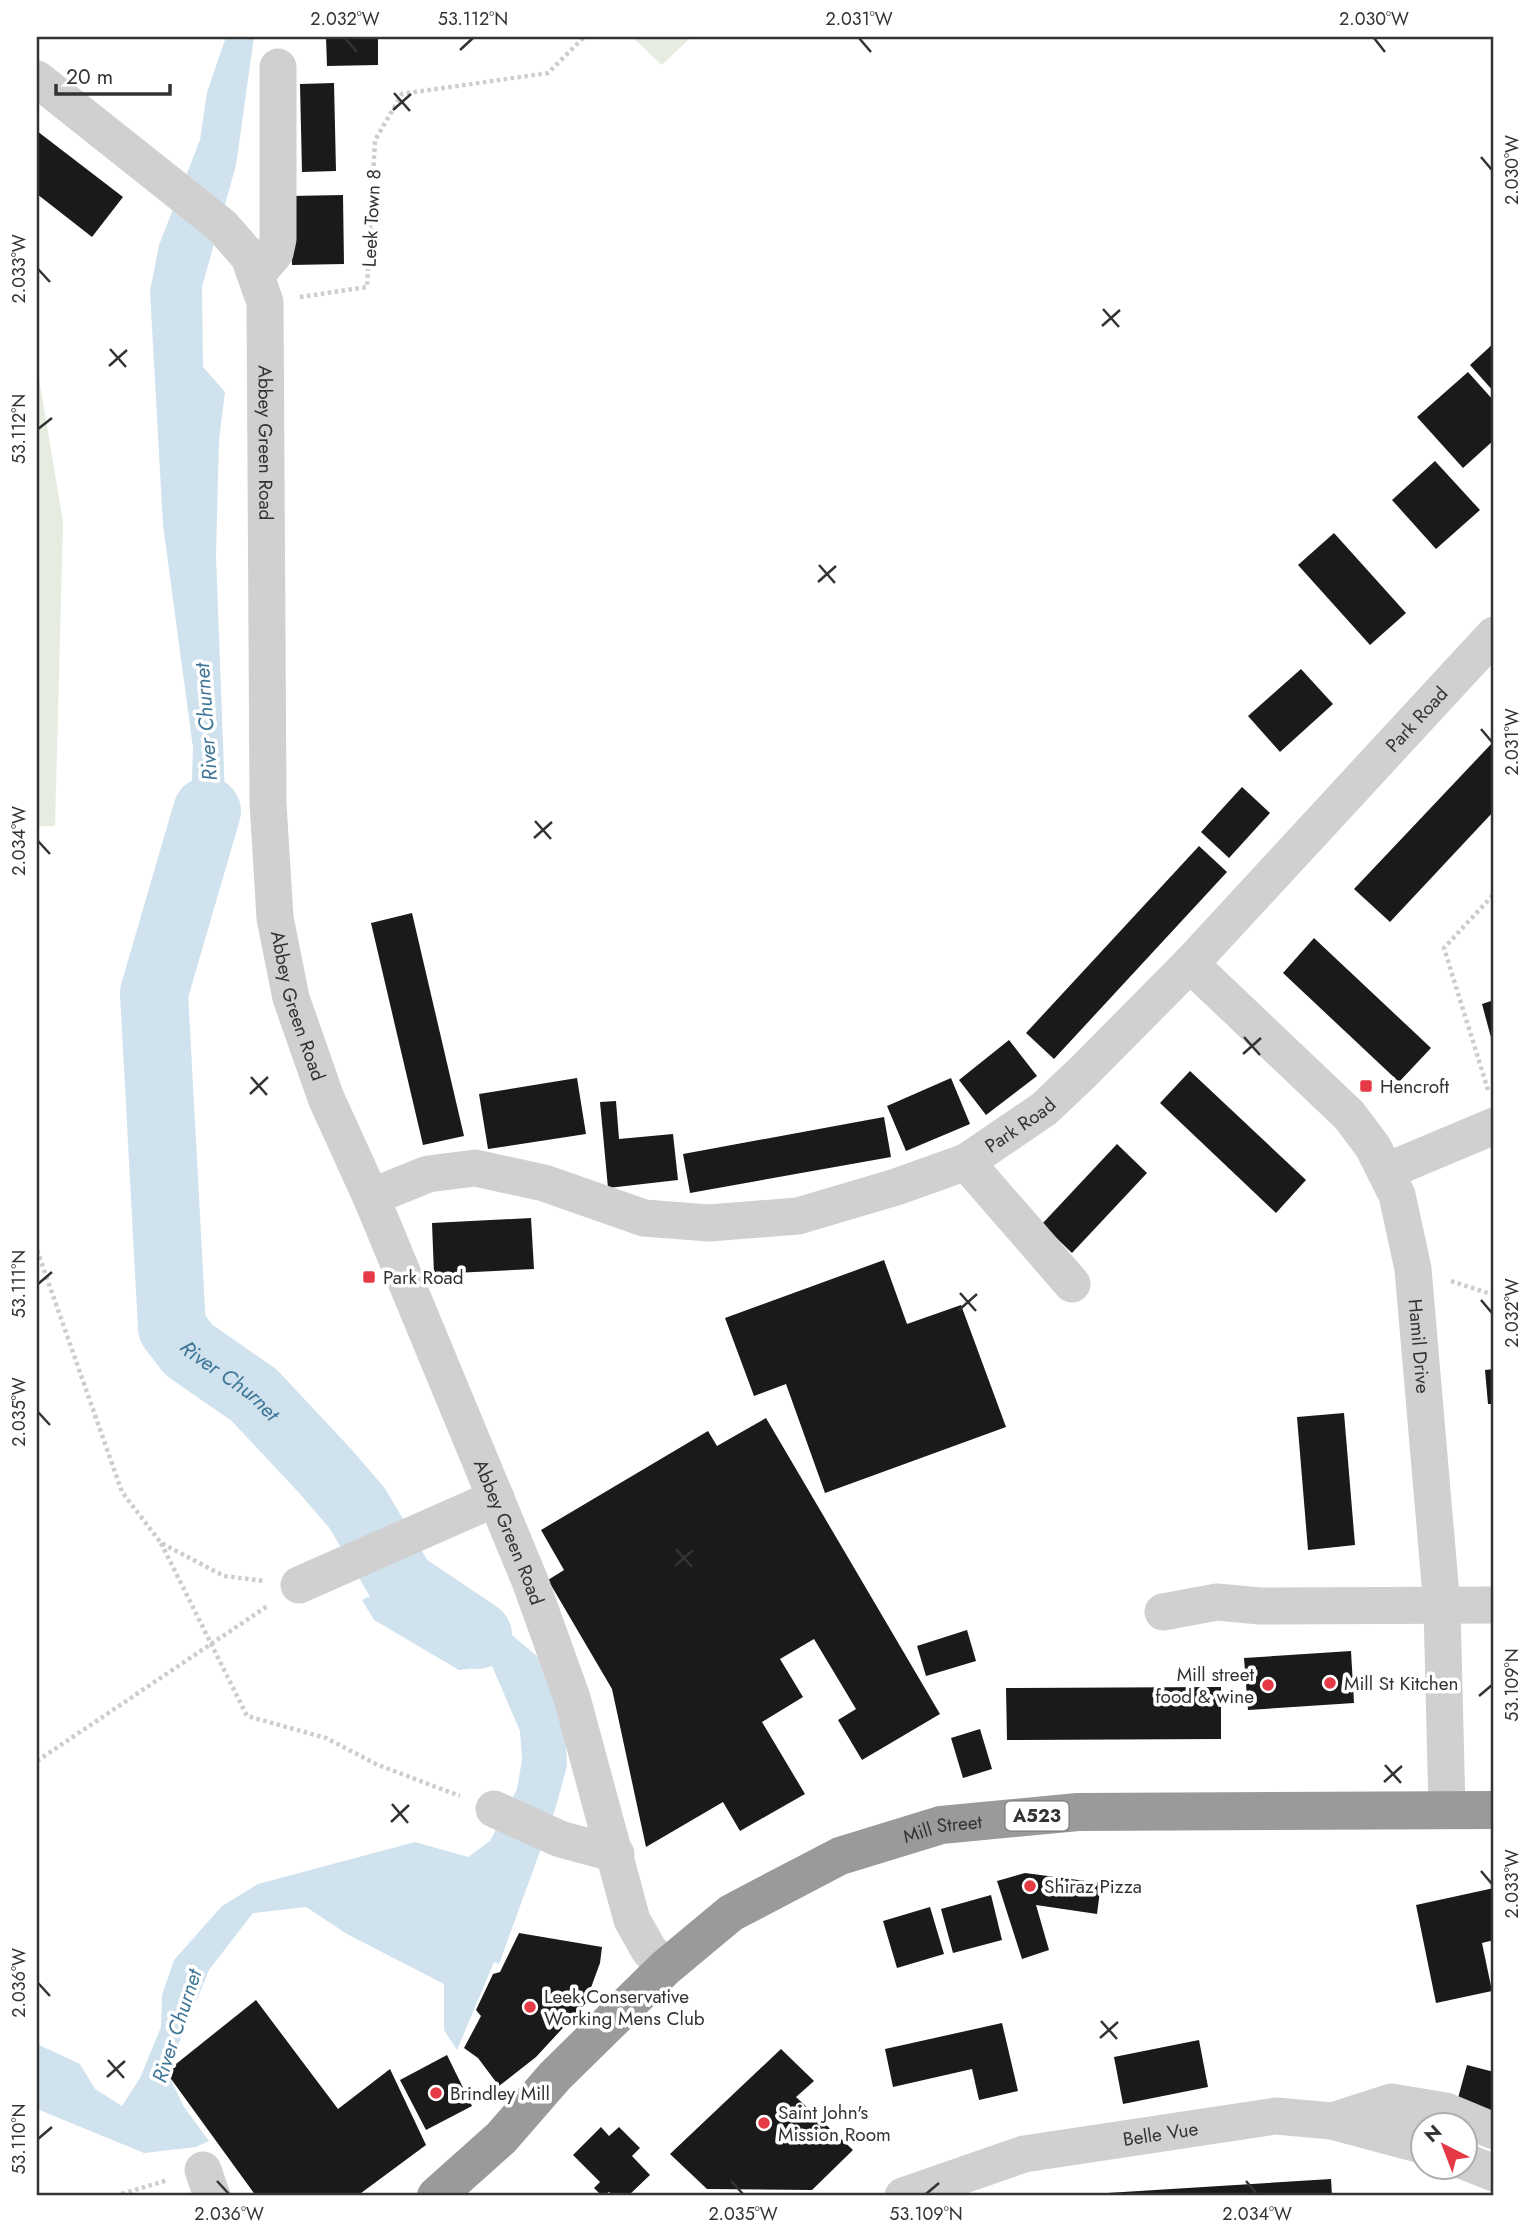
<svg xmlns="http://www.w3.org/2000/svg" width="1531" height="2233" font-family="Jost,sans-serif">
<rect width="100%" height="100%" fill="#fff"/>
<g fill="#e6ecdf">
<path d="M632,37h59l-29,28z"/>
<path d="M37,367l26,155 -8,304h-18z"/>
</g>
<g fill="#cfe2ee">
<path d="M226,37h28l-18,128 -34,122 1,80 22,25 -6,48 -3,115 10,269 -29,78 -26,-4 20,-87 2,-63 -30,-223 -13,-234 9,-46 41,-105 7,-48z"/>
<path d="M430,1567l107,89 28,68 2,42 -12,44 -56,154 -5,-2 -37,88 -13,-20v-46l-97,-50 -41,-27 -53,6 -44,57 -42,102 17,35 25,34 -13,6 -52,6 -107,-44v-65l43,20 15,25 27,17 18,-28 21,-51 1,-32 12,-35 48,-54 36,-22 157,-42 53,15 22,-16 27,-52 5,-29 -2,-29 -28,-65 -33,4 -85,-50 -12,-20z"/>
</g>
<g fill="none" stroke-linecap="round" stroke-linejoin="round">
<path stroke="#cfe2ee" stroke-width="68" id="s1" d="M207,811l-53,182 18,335 17,22 65,45 72,77 31,36 45,76 76,51"/>
</g>
<g fill="#1a1a1a">
<path d="M326,37h52v28l-51,1z"/>
<path d="M334,83l2,88 -34,1 -2,-88z"/>
<path d="M37,131l86,66 -31,40 -55,-43z"/>
<path d="M343,195l1,69 -52,1 -2,-69z"/>
<path d="M1494,343v49l-24,-27z"/>
<path d="M1468,372l26,29v39l-31,28 -46,-51z"/>
<path d="M1435,461l45,49 -44,39 -44,-49z"/>
<path d="M1334,533l72,80 -36,32 -72,-80z"/>
<path d="M1301,669l32,35 -53,48 -32,-36z"/>
<path d="M1494,741v70l-104,111 -36,-33z"/>
<path d="M1242,787l28,26 -41,45 -28,-26z"/>
<path d="M1199,846l28,26 -173,187 -28,-26z"/>
<path d="M412,913l52,223 -41,9 -52,-222z"/>
<path d="M1314,938l117,110 -32,34 -116,-109z"/>
<path d="M1494,1000v45h-1l-11,-41z"/>
<path d="M1009,1040l28,36 -51,39 -27,-35z"/>
<path d="M1190,1071l116,109 -30,33 -116,-110z"/>
<path d="M577,1078l9,56 -98,15 -9,-55z"/>
<path d="M951,1078l19,46 -64,27 -19,-45z"/>
<path d="M616,1101l3,38 54,-5 5,46 -70,8 -8,-86z"/>
<path d="M884,1117l7,40 -201,36 -7,-39z"/>
<path d="M1117,1144l30,29 -75,80 -30,-29z"/>
<path d="M531,1218l3,51 -100,5 -2,-51z"/>
<path d="M884,1260l23,64 54,-19 45,122 -181,66 -39,-109 -32,12 -29,-78z"/>
<path d="M1494,1369v35h-6l-3,-34z"/>
<path d="M1344,1413l11,132 -47,5 -11,-133z"/>
<path d="M766,1418l174,296 -78,46 -24,-40 18,-11 -42,-70 -34,20 23,38 -41,25 43,72 -65,37 -17,-29 -77,45 -34,-158 -64,-109 16,-10 -23,-40 167,-99 9,15z"/>
<path d="M967,1630l9,31 -50,15 -9,-30z"/>
<path d="M1351,1651l3,52 -106,7 -4,-52z"/>
<path d="M1221,1687v52l-214,1 -1,-52z"/>
<path d="M980,1729l12,40 -29,9 -12,-40z"/>
<path d="M1025,1873l76,10 -4,31 -61,-9 13,45 -27,9 -25,-78z"/>
<path d="M1494,1888v52l-12,3 10,48 -56,12 -20,-98z"/>
<path d="M991,1895l11,45 -49,13 -12,-44z"/>
<path d="M930,1907l14,47 -47,14 -14,-47z"/>
<path d="M519,1933l83,14 -2,16 -15,41 -49,53 -37,29 -21,-28 -14,-10 17,-32 -5,-6 17,-36 7,-2z"/>
<path d="M256,2000l82,109 52,-40 36,76 -69,51h-101l-90,-124z"/>
<path d="M1002,2023l16,68 -39,9 -7,-31 -79,18 -8,-38z"/>
<path d="M1199,2040l9,47 -85,17 -9,-47z"/>
<path d="M781,2049l33,32 -18,16 57,53 -41,40 -105,-1 -37,-35z"/>
<path d="M447,2055l25,51 -46,24 -26,-50z"/>
<path d="M1467,2065l27,7v47l-39,-10z"/>
<path d="M601,2127l8,9 10,-9 21,21 -8,8 18,19 -22,21h-14l-5,-4 -7,4 -8,-8 6,-6 -27,-27z"/>
<path d="M1331,2179l1,17h-241v-2z"/>
</g>
<g fill="none" stroke-linecap="round" stroke-linejoin="round">
<g stroke="#cdcdcd" stroke-width="4.5" stroke-dasharray="3.5 3.5" stroke-linecap="butt">
<path d="M300,297l67,-10 8,-147 27,-46 146,-21 36,-36"/>
<path d="M1488,1090l-44,-142 50,-54"/>
<path d="M37,1250l85,242 39,51 63,33 41,5"/>
<path d="M1451,1281l43,14"/>
<path d="M161,1543l86,173 79,22 52,27 82,31"/>
<path d="M37,1761l232,-156"/>
<path d="M115,2196l53,-16"/>
</g>
<g stroke="#d0d0d0" stroke-width="37">
<path id="s2" d="M37,79l185,147 27,31 16,45 3,501 7,115 16,80 35,100 45,99 159,384 42,117 60,222 17,30 16,18"/>
<path d="M257,274l18,-21 3,-14v-172"/>
<path id="s3" d="M1190,964l159,151 24,32 24,48 16,74 29,338 5,203"/>
<path d="M966,1162l106,122"/>
<path d="M1387,1171l107,-45"/>
<path id="s4" d="M371,1197l57,-23 47,-6 69,15 100,35 65,5 89,-7 98,-29 70,-25 78,-53 39,-37 107,-108 304,-329"/>
<path d="M299,1585l197,-87"/>
<path d="M1163,1612l54,-10 43,4 234,-1"/>
<path d="M494,1809l66,30 56,15"/>
<path d="M1332,2121l59,-19 55,9 48,20"/>
<path d="M1464,2161l30,12"/>
<path d="M203,2170l9,26"/>
<path id="s5" d="M903,2196l121,-42 252,-38 56,5 90,24"/>
</g>
<path stroke="#9a9a9a" stroke-width="38" id="s6" d="M436,2196l65,-58 54,-62 110,-108 66,-55 109,-57 101,-31 137,-13 416,-2"/>
</g>
<path fill="none" stroke="#333" stroke-width="2.5" d="M345,38l12,14M859,38l12,14M1374,38l11,14M460,50l13,-12M394,93l16,18M393,110l18,-16M1481,157l11,13M38,269l12,13M1103,309l16,18M1102,326l18,-16M110,349l16,18M109,366l18,-16M38,429l14,-11M819,565l16,18M818,582l18,-16M1481,729l11,13M535,821l16,18M534,838l18,-16M38,841l12,13M1244,1037l16,18M1243,1054l18,-16M251,1077l16,18M250,1094l18,-17M38,1284l14,-12M960,1293l16,18M1481,1300l11,13M959,1310l18,-16M38,1412l12,13M676,1549l16,18M675,1566l18,-16M1479,1696l13,-11M1385,1765l16,18M1384,1782l18,-16M392,1804l16,19M391,1822l18,-17M1481,1871l11,13M38,1983l12,13M1101,2021l16,18M1100,2038l18,-16M108,2060l16,18M107,2077l18,-16M38,2139l14,-12M217,2181l12,13M731,2181l12,13M1246,2181l11,13M926,2194l13,-11"/>
<g fill="#e63946" stroke="#fff" stroke-width="2.5">
<rect x="1359" y="1079" width="14" height="14" rx="3.5"/>
<rect x="362" y="1270" width="14" height="14" rx="3.5"/>
<circle cx="1330" cy="1683" r="7"/>
<circle cx="1268" cy="1685" r="7"/>
<circle cx="1030" cy="1886" r="7"/>
<circle cx="530" cy="2007" r="7"/>
<circle cx="436" cy="2093" r="7"/>
<circle cx="764" cy="2123" r="7"/>
</g>
<g text-anchor="middle" stroke-width="7" stroke-linejoin="round" paint-order="stroke">
<rect fill="#fff" stroke="#707070" stroke-width="2" x="1005.5" y="1801.5" width="63" height="29" rx="5"/>
<g font-size="18" font-weight="bold" fill="#333">
<text x="1037" y="1822">A523</text>
</g>
<g font-size="19" fill="#333" stroke="#fff">
<text transform="translate(371 218) rotate(-87)" y="7">Leek Town 8</text>
<text dy="7" stroke="none"><textPath href="#s2" startOffset="466">Abbey Green Road</textPath></text>
<text dy="7" stroke="none"><textPath href="#s4" startOffset="1250">Park Road</textPath></text>
<text dy="7" stroke="none"><textPath href="#s2" startOffset="1032">Abbey Green Road</textPath></text>
<text dy="7" stroke="none"><textPath href="#s4" startOffset="682">Park Road</textPath></text>
<text dy="7" stroke="none"><textPath href="#s3" startOffset="466">Hamil Drive</textPath></text>
<text dy="7" stroke="none"><textPath href="#s2" startOffset="1600">Abbey Green Road</textPath></text>
<text dy="7" stroke="none"><textPath href="#s6" startOffset="639">Mill Street</textPath></text>
<text dy="7" stroke="none"><textPath href="#s5" startOffset="266">Belle Vue</textPath></text>
</g>
<g font-size="19" fill="#333" stroke="#fff" text-anchor="start">
<text x="1380" y="1093">Hencroft</text>
<text x="383" y="1284">Park Road</text>
<text x="1254" y="1681" text-anchor="end">Mill street<tspan x="1254" dy="22">food &amp; wine</tspan></text>
<text x="1344" y="1690">Mill St Kitchen</text>
<text x="1044" y="1893">Shiraz Pizza</text>
<text x="544" y="2003">Leek Conservative<tspan x="544" dy="22">Working Mens Club</tspan></text>
<text x="450" y="2100">Brindley Mill</text>
<text x="778" y="2119">Saint John's<tspan x="778" dy="22">Mission Room</tspan></text>
</g>
<g font-size="21" font-style="italic" fill="#3f7597" stroke="#fff">
<text transform="translate(206 722) rotate(-94)" y="7">River Churnet</text>
<text dy="7" stroke="none"><textPath href="#s1" startOffset="604">River Churnet</textPath></text>
<text transform="translate(177 2026) rotate(-72)" y="7">River Churnet</text>
</g>
</g>
<rect width="1531" height="2233" fill="none" stroke="#ffffff" stroke-width="77"/>
<g transform="translate(1444 2146) rotate(318)"><circle r="33" fill="#ffffff" stroke="#adadad" stroke-width="2"/>
<path d="M0-5L12 26L0 18L-12 26Z" fill="#e63946"/>
<text y="-10" font-size="19" font-weight="bold" text-anchor="middle" fill="#333333">N</text>
</g>
<path d="M56 84v10h114v-10" fill="none" stroke="#333333" stroke-width="3.5"/>
<text x="66" y="84" font-size="21" fill="#333333" stroke="#ffffff" stroke-width="5" paint-order="stroke">20 m</text>
<rect x="38" y="38" width="1454" height="2156" fill="none" stroke="#333" stroke-width="2.5"/>
<g font-size="18" text-anchor="middle" fill="#333">
<text x="345" y="25">2.032°W</text>
<text x="473" y="25">53.112°N</text>
<text x="859" y="25">2.031°W</text>
<text x="1374" y="25">2.030°W</text>
<text transform="translate(1512 170) rotate(-90)" y="6">2.030°W</text>
<text transform="translate(19 269) rotate(-90)" y="6">2.033°W</text>
<text transform="translate(19 429) rotate(-90)" y="6">53.112°N</text>
<text transform="translate(1512 742) rotate(-90)" y="6">2.031°W</text>
<text transform="translate(19 841) rotate(-90)" y="6">2.034°W</text>
<text transform="translate(19 1284) rotate(-90)" y="6">53.111°N</text>
<text transform="translate(1512 1313) rotate(-90)" y="6">2.032°W</text>
<text transform="translate(19 1412) rotate(-90)" y="6">2.035°W</text>
<text transform="translate(1512 1685) rotate(-90)" y="6">53.109°N</text>
<text transform="translate(1512 1884) rotate(-90)" y="6">2.033°W</text>
<text transform="translate(19 1983) rotate(-90)" y="6">2.036°W</text>
<text transform="translate(19 2139) rotate(-90)" y="6">53.110°N</text>
<text x="229" y="2220">2.036°W</text>
<text x="743" y="2220">2.035°W</text>
<text x="926" y="2220">53.109°N</text>
<text x="1257" y="2220">2.034°W</text>
</g>
</svg>
